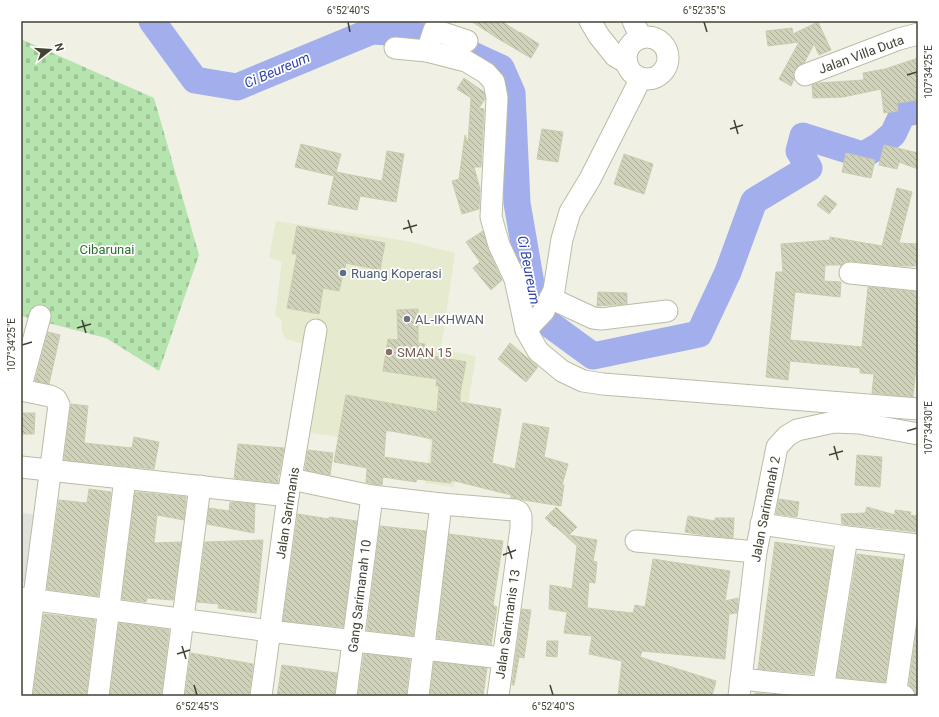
<svg xmlns="http://www.w3.org/2000/svg" width="939" height="717" font-family="Roboto,sans-serif">
<defs>
<pattern id="cemetery-stones" width="16" height="16" patternUnits="userSpaceOnUse"><rect width="16" height="16" fill="#b5e4ae"/><path d="M2 7V4a2 2 0 0 1 4 0v3zM10 15v-3a2 2 0 0 1 4 0v3z" fill="#9dc596"/></pattern>
<pattern id="building-back-hatch" width="6" height="6" patternUnits="userSpaceOnUse"><rect width="6" height="6" fill="#d1d2ba"/><path d="M-1 5l2 2M0 0l6 6M5-1l2 2" fill="none" stroke="#abac98"/></pattern>
</defs>
<rect width="100%" height="100%" fill="#f0f1e4"/>
<path fill="#e6eace" d="M276,221l131,20 48,12 -14,96 35,7 -22,131 -29,-4 6,-41 -21,-17 -17,7 -53,5 -36,-5v-88l-19,-5 -3,-8 -1,-12 -6,-4 7,-53 -13,-5z"/>
<path fill="url(#cemetery-stones)" d="M21,39l133,59 45,157 -40,116 -53,-33 -85,-22z"/>
<path fill="#e2e2dc" d="M21,513l17,2 -8,68 -9,-1z"/>
<g fill="none" stroke-linecap="round" stroke-linejoin="round">
<path stroke="#a2afec" stroke-width="27" d="M152,21l43,59 42,7 135,-56 33,2 37,8 59,27 11,25 5,110 18,104 6,11 52,38 106,-22 29,-62 26,-71 55,-33 -10,-17 4,-15 60,19 16,-9 14,-12 10,-21 15,-2"/>
</g>
<g fill="url(#building-back-hatch)" stroke="#cbccae" fill-rule="evenodd">
<path d="M471,21h30l19,12v-1l19,12 -8,14 -34,-20z"/>
<path d="M818,22l13,28 -12,5 -5,-11 -10,19 -9,5 -2,6 1,6 -3,6 -12,-7 20,-37 -31,4 -2,-15 26,-3 1,6z"/>
<path d="M918,58v42l-21,3 1,8 -14,2 -3,-24 -38,8 -30,1 -1,-13 6,-2 46,-3 -1,-7 22,-4z"/>
<path d="M464,78l20,14 1,7 -6,9 5,1 -3,58h-7l6,22 -1,20 -17,5 -10,-33 7,-2 6,-44 3,8 3,-45 -14,-9z"/>
<path d="M542,129l21,3 -5,30 -21,-3z"/>
<path d="M301,144l40,10 -5,18 46,9 5,-30 17,3 -8,48 -36,-6 -3,14 -29,-6 6,-28 -39,-9z"/>
<path d="M884,145l34,8v16l-19,-7 -2,7 -18,-4z"/>
<path d="M846,153l29,7 -4,18 -29,-6z"/>
<path d="M624,154l29,10 -9,30 -30,-10z"/>
<path d="M897,188l15,4 -13,51 19,1v22h-17l-50,-5 -6,1 -4,3h-16l-1,16 17,1 -1,15 -45,-5 -5,48 72,7 6,-60 50,5v55l-5,50 -41,-4 2,-19 -14,-1v-5l-70,-7 -2,19 -22,-3 10,-105h7l-2,-28 49,-4v-3l52,9z"/>
<path d="M825,195l12,9 -8,10 -12,-9z"/>
<path d="M297,226l88,17 -5,27 -34,-7 -7,28 -16,-3 -4,26 -32,-6 10,-54h-5z"/>
<path d="M483,231l5,19 14,30 -11,10 -18,-22 7,-6 -14,-20z"/>
<path d="M598,292l29,1v11l-30,2z"/>
<path d="M418,309v34l7,1 -1,10 42,8 -6,32v8l41,7 -9,54 23,6 8,-46 26,5 -5,29 24,7 -6,21h2l-3,21 -50,-8v-3l-60,-15v3l-34,-4 -1,3 -33,-5 -1,8 -8,-1 -8,-2 1,-14 -33,-6 12,-67 91,17 2,-26h-3l1,-7 -54,-8 5,-32 10,1 -1,-30zM386,430l47,9 -2,25 -47,-7z"/>
<path d="M48,332l12,3 -11,49 -14,-3z"/>
<path d="M510,343l28,24 -12,15 -28,-23z"/>
<path d="M71,404l17,2 -4,37 48,5 2,-11 25,5 -5,27 -90,-9z"/>
<path d="M21,413h14l-1,21h-13z"/>
<path d="M238,444l46,4 -5,27 -1,-1v9l-44,-5z"/>
<path d="M308,450l25,3 -3,22 -25,-5z"/>
<path d="M857,455l25,2 -2,30 -25,-2z"/>
<path d="M89,489l22,3 -13,104 -51,-7 12,-89 28,3z"/>
<path d="M135,492l51,5 -2,23 -27,-5 -3,28 27,-1 -8,58 -26,-2 -1,4 -24,-3z"/>
<path d="M779,499l20,3 -2,15 -21,-3z"/>
<path d="M230,502l25,2 -1,29 -47,-9 2,-16 20,3z"/>
<path d="M556,507l21,20 -8,8 28,5 -4,21 4,1 -2,21 -6,-1 -2,26 46,5 2,-8 10,2 8,-48 77,12 -5,30 13,-3 -1,15 -8,1 -4,45 -83,-8 -2,6 76,24 -4,15h-94l4,-35 -33,-7 3,-18 -28,-3 3,-21 -18,-3 1,-24 22,4 5,-43 -22,-20 -1,1 -9,-9z"/>
<path d="M867,507l28,8v-5l16,2 -1,3 8,1v16l-76,-8 -1,-10 24,-1z"/>
<path d="M298,514l31,5v-2l28,4 -14,106 -60,-6z"/>
<path d="M688,516l27,5v-3h19l-1,20 -29,-3 -19,-3z"/>
<path d="M380,526l46,5 -13,105 -46,-6z"/>
<path d="M449,534l54,7 -10,64 4,2 -6,38 -54,-7z"/>
<path d="M263,540l-7,73 -38,-5 1,-4 -22,-2 8,-60z"/>
<path d="M775,542l58,8 -20,124 -55,-5z"/>
<path d="M857,554l46,6 -18,122 -48,-5z"/>
<path d="M522,609l9,1 -7,48 -5,-1 -5,28h-2z"/>
<path d="M44,614l51,6 -9,76h-53z"/>
<path d="M918,621v73h-3v-3l-6,-6z"/>
<path d="M119,623l50,7 -8,66h-40l-11,-1z"/>
<path d="M547,641h11l-1,16 -11,-1z"/>
<path d="M191,653l62,11 -4,32h-64z"/>
<path d="M364,654l46,5 -4,37h-48z"/>
<path d="M434,662l53,6 -4,28h-53z"/>
<path d="M282,665l55,8 -3,23h-57z"/>
<path d="M755,693l33,3h-33z"/>
</g>
<g fill="none" stroke-linecap="round" stroke-linejoin="round">
<defs>
<g id="minor">
<path d="M590,21l9,15 16,20 12,7"/>
<path d="M633,21l8,17"/>
<circle cx="647" cy="58" r="21"/>
<path d="M395,48l32,3 39,10 20,12 8,9 3,16 -6,119 8,28 16,34 11,51 12,21 24,20 21,10 20,3 315,25"/>
<path d="M427,51l7,-21 33,11"/>
<path d="M805,75l94,-36 19,-5"/>
<path d="M850,273l68,7"/>
<path d="M550,298l43,20 8,1 66,-8"/>
<path d="M526,330l18,-19 10,-21 8,-51 8,-27 20,-33 51,-101"/>
<path d="M21,386l19,-70"/>
<path d="M21,390l29,6 6,3 3,6 -38,291"/>
<path d="M21,467l267,29"/>
<path d="M291,479l81,17 69,8 74,6 4,2 2,4v12l-23,168"/>
<path d="M761,524l86,13 71,8"/>
<path d="M636,541l120,11"/>
<path d="M21,598l257,34 224,26"/>
<path d="M741,679l163,17"/>
<path d="M98,696l27,-218"/>
<path d="M173,696l27,-210"/>
<path d="M261,696l27,-200 28,-166"/>
<path d="M346,696l26,-200"/>
<path d="M418,696l23,-192"/>
<path d="M739,696l17,-144 21,-105 10,-11 10,-6 37,-8 25,1 59,11"/>
<path d="M822,696l25,-159"/>
<path d="M895,696l22,-151"/>
</g>
</defs>
<use href="#minor" stroke="#babca7" stroke-width="23"/>
<use href="#minor" stroke="#fff" stroke-width="21"/>
</g>
<path fill="none" stroke="#424334" stroke-width="1.5" d="M348,22l2,10M704,22l3,10M907,75l10,-3M734,120l4,14M730,129l13,-4M408,220l4,13M403,229l14,-4M82,320l4,13M77,328l14,-4M22,345l10,-3M907,431l10,-3M834,446l4,14M829,455l14,-4M508,546l4,13M503,555l13,-5M182,646l4,13M177,654l13,-4M194,685l3,10M550,685l3,10"/>
<circle fill="#5c6f8a" stroke="#fff" stroke-width="1.5" cx="343" cy="273" r="4"/>
<circle fill="#6b7280" stroke="#fff" stroke-width="1.5" cx="407" cy="319" r="4"/>
<circle fill="#8d6e63" stroke="#fff" stroke-width="1.5" cx="389" cy="352" r="4"/>
<g text-anchor="middle" stroke-width="3.5" stroke-linejoin="round" paint-order="stroke">
<g font-size="13" fill="#424334" stroke="#fff">
<text transform="translate(861 54) rotate(-20)" y="5">Jalan Villa Duta</text>
<text transform="translate(765 509) rotate(-79)" y="5">Jalan Sarimanah 2</text>
<text transform="translate(287 513) rotate(-81)" y="5">Jalan Sarimanis</text>
<text transform="translate(359 596) rotate(-83)" y="5">Gang Sarimanah 10</text>
<text transform="translate(507 624) rotate(-82)" y="5">Jalan Sarimanis 13</text>
</g>
<g font-size="13" fill="#2b712e" stroke="#fff">
<text x="107" y="254">Cibarunai</text>
</g>
<g font-size="13" fill="#4e5e75" stroke="#fff" text-anchor="start">
<text x="351" y="278">Ruang Koperasi</text>
</g>
<g font-size="13" fill="#5b616d" stroke="#fff" text-anchor="start">
<text x="415" y="324">AL-IKHWAN</text>
</g>
<g font-size="13" fill="#785e54" stroke="#fff" text-anchor="start">
<text x="397" y="357">SMAN 15</text>
</g>
<g font-size="14" font-style="italic" fill="#3346a9" stroke="#fff">
<text transform="translate(277 70) rotate(-23)" y="5">Ci Beureum</text>
<text transform="translate(529 270) rotate(79)" y="5">Ci Beureum</text>
</g>
</g>
<rect width="939" height="717" fill="none" stroke="#ffffff" stroke-width="44"/>
<g transform="translate(50 50) rotate(73)" stroke="#ffffff" stroke-width="3" paint-order="stroke">
<path d="M0-3L7 15L0 10L-7 15Z" fill="#424334"/>
<text y="-6" font-size="11" font-weight="bold" text-anchor="middle" fill="#424334">N</text>
</g>
<rect x="22" y="22" width="895" height="673" fill="none" stroke="#424334" stroke-width="1.5"/>
<g font-size="10" text-anchor="middle" fill="#424334">
<text x="348" y="14">6°52'40"S</text>
<text x="704" y="14">6°52'35"S</text>
<text transform="translate(928 72) rotate(-90)" y="4">107°34'25"E</text>
<text transform="translate(11 345) rotate(-90)" y="4">107°34'25"E</text>
<text transform="translate(928 428) rotate(-90)" y="4">107°34'30"E</text>
<text x="197" y="710">6°52'45"S</text>
<text x="553" y="710">6°52'40"S</text>
</g>
</svg>
